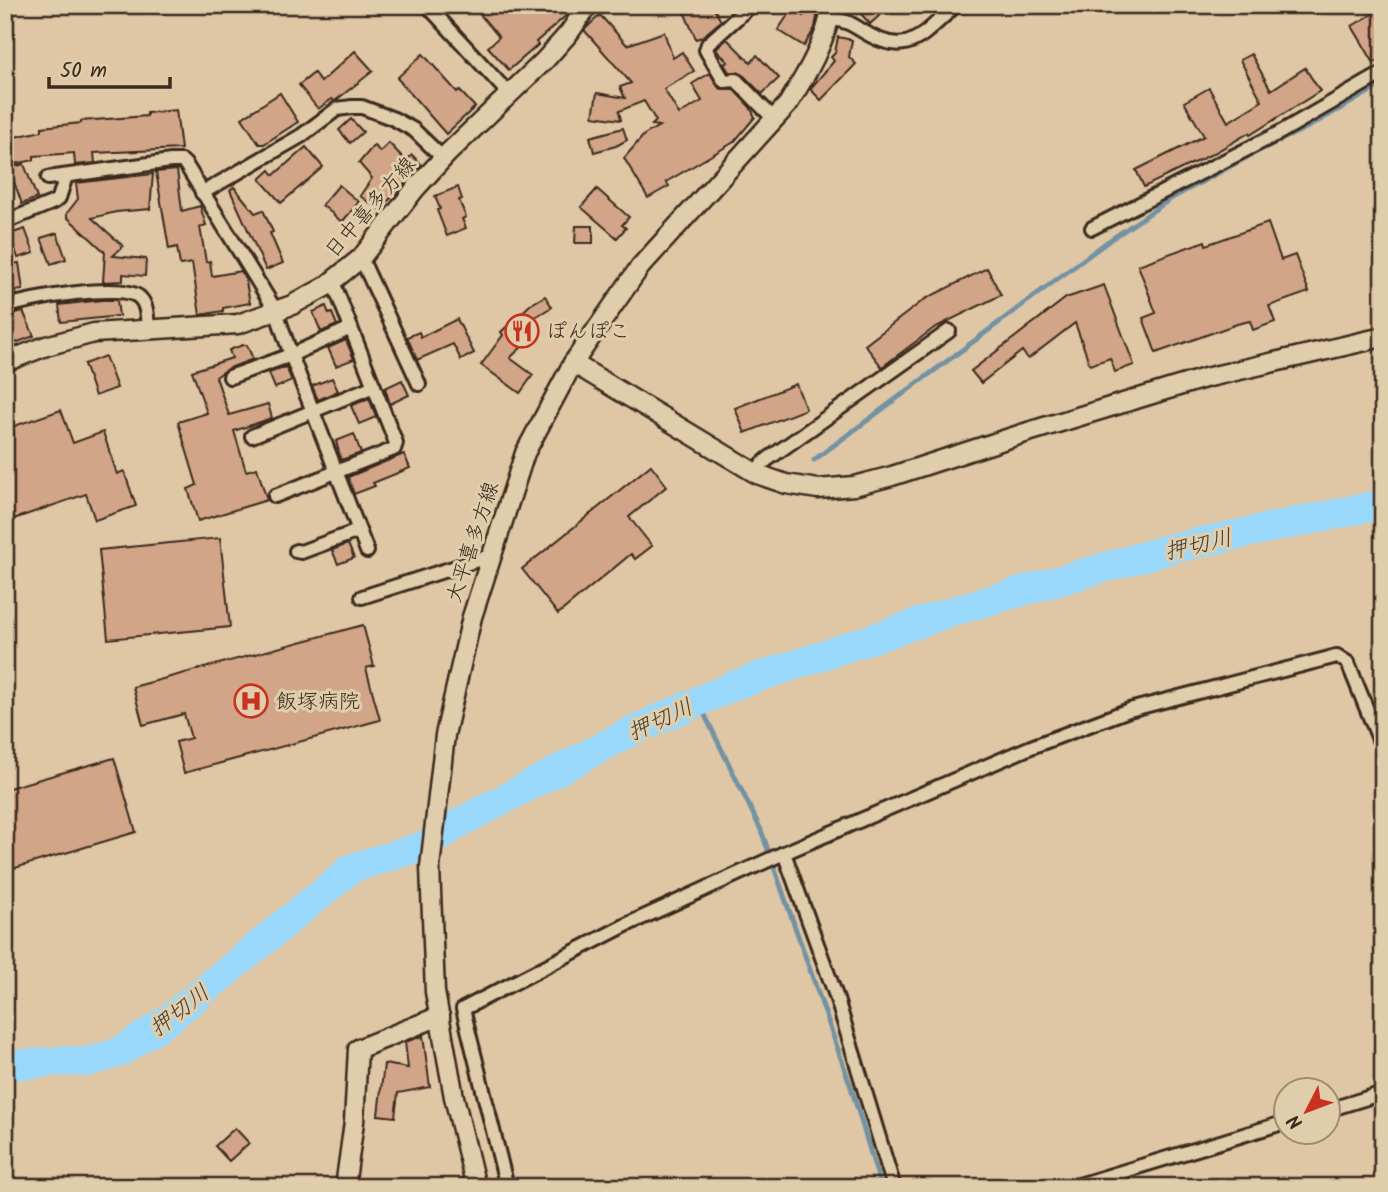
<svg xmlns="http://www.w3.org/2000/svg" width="1388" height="1192" font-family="Kalam,'Klee One',sans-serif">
<rect width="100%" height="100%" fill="#dfc7a6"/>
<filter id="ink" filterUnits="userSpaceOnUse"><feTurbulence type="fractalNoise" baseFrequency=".0143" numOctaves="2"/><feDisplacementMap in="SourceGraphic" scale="14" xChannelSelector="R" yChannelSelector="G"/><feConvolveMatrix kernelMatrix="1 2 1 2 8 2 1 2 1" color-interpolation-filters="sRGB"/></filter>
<g filter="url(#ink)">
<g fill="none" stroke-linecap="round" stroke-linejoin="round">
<g stroke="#7392a3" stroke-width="5">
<path d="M814,460l293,-218 65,-44 88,-48 48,-23 75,-43"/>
<path d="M698,701l63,129 90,257 30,100"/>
</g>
<path stroke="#99d8fb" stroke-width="30" d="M5,1066l55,-5 28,1 32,-10 48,-32 184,-152 75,-23 32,-22 171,-91 105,-47 225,-76 209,-60 214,-45"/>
</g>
<g fill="#d3a588" stroke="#3b2a1e" stroke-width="2">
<path d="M472,5h102l-5,8 -33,29 2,3 -29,25 -21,-23 11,-10z"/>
<path d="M681,5h31l9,16 -19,16 -6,2z"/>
<path d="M806,5h13l-4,23 -11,18 -26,-16 14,-21 11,7z"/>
<path d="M853,5h38l-21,19z"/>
<path d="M1383,8v49l-9,6 -22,-37z"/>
<path d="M600,15l27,30 37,-13 9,26 9,-6 12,19 -30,18 15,25 23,-13 -10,-17 18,-11 9,15 14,1 17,18 5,10 -21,25 -68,40 3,4 -21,12 -24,-40 20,-23 15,-9 -7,-1 4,-4 -12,-20 -25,10 2,9 -28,-4 4,-23 28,5 -5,-11 11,-4 -47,-53z"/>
<path d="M838,37l14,3 -3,17 7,7 -35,36 -11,-11 24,-28 -3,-4 4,-4z"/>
<path d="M727,39l24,24 6,-8 22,23 -17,16 -20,-20 -13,-2 -5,-8 4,-2 -12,-13z"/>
<path d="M355,51l18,20 -38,30 -3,-2 -14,10 -19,-24 15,-12 7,9z"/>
<path d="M423,54l34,38 2,-2 16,17 -29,27 -49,-56z"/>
<path d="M1251,54l20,36 34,-22 15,23 -70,44 -1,-2 -35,20 -70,34 -8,-17 68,-34 -20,-34 25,-14 19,34 34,-21 -22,-41z"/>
<path d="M280,93l18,29 -34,22h-5l-17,-26z"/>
<path d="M176,110l5,39 -87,4 1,10 -20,2 -1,-12 -40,3v4l-19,4 -5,-26 32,-7v-4l39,-4v-2l66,-5v-3z"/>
<path d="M351,119l12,13 -13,11 -11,-13z"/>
<path d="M623,128l4,12 -11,6 -22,6 -4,-15z"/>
<path d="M389,143l17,18 6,-6 9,9 -21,26 -21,19 -19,-13 12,-18 -13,-15 15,-18 6,7z"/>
<path d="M306,147l17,20 -42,36 -21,-24 10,-9 4,5z"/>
<path d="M24,164l13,34 -15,6 -13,-36z"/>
<path d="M177,170l5,41 18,-5 6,19 -6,2 6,35 4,-1 2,15 29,-5 4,6 5,26 -27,5v3l-23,4 -8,-52 -12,2 -3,-18 -8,2 -13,-77z"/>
<path d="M153,174l-3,35 -34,3 -24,6 31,28 -10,10 33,3 -1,17 -22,-2v7l-20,1 2,-30 -38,-35v-4l11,-14 -2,-16z"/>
<path d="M339,185l20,17 -17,20 -20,-17z"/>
<path d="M234,187l21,26 8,-3 10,22 -3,1 13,30 -17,7 -36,-80z"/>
<path d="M458,187l4,12 -3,1 7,17 -4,2 4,9 -19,8 -10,-26 3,-1 -5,-13z"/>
<path d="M597,189l32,28 -7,8 4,3 -9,10 -36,-31z"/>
<path d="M1268,223l13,37 14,-5 14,37 -40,14 6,16 -22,8 -3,-9 -13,3 -81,29 -13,-35 13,-5 -18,-48 67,-24 1,4z"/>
<path d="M576,226h17v17h-18z"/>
<path d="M25,229l9,24 -16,5 -8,-24z"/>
<path d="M57,233l9,26 -15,5 -10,-26z"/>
<path d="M19,263l4,27 -8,1 2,4 -12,3v-33z"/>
<path d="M987,268l14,27 -67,33 -52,39 -17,-22 60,-46z"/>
<path d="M1104,285l30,80 -19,7 -5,-14 -20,7 -15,-42 -47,36 -6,-8 -41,32 -10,-12 95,-73z"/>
<path d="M545,296l7,11 -22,13 10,10 -30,28 23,17 -13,18 -39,-28 22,-30 -2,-3 29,-27z"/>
<path d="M102,300h15l2,16 -58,6 -2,-17z"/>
<path d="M326,306l3,8 3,-1 5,12 -16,7 -8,-20z"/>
<path d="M23,311l11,25 -29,11v-31z"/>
<path d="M457,319l17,34 -13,7 -8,-16 -36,16 -10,-23 12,-5 2,5z"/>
<path d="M346,340l8,19 -18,7 -8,-18z"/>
<path d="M243,345h4l6,14 -26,10 -11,8 13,38 39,-11 4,14 -38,13 12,40 11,-3 10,32 -69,21 -10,-32 9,-4 -19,-63 29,-9 -15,-42 40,-13 -3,-8z"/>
<path d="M105,356l12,32 -22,8 -11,-32z"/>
<path d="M286,367l6,14 -17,7 -6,-15z"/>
<path d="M332,378l6,13 -20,9 -6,-14z"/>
<path d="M402,380l7,15 -19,9 -5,-16z"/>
<path d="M796,384l10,25 -61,24 -10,-25z"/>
<path d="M369,398l7,19 -17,7 -8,-18z"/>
<path d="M61,410l12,33 30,-11 14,42 7,-3 12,35 -41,14 -9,-26 -81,28v-84l9,-3 -3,-8z"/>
<path d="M354,434l7,19 -20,7 -5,-19z"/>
<path d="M404,454l6,14 -37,15 2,3 -21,8 -6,-17z"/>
<path d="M651,465l16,21 -38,31 23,29 -17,13 -4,-5 -73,60 -36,-45z"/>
<path d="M220,538l10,89 -122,12 -9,-89z"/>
<path d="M348,544l6,14 -16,6 -6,-14z"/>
<path d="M363,625l11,41 -8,2 14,52 -196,53 -8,-31 15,-4 -7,-24 -41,11 -10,-38z"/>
<path d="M114,758l22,74 -131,39v-82z"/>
<path d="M423,1036l7,51 -32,6 -3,24 -17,-2 6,-51 24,4 -3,-26z"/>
<path d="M235,1128l14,15 -20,18 -14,-15z"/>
</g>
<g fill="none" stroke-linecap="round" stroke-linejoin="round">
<defs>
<g id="street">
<path d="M427,5l82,89"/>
<path d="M751,5l-43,39 -2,6 18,31 12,-1 39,40"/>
<path d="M830,20c13,-1 20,3 31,10 47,30 60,6 95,-25"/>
<path d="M48,178l123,-17h11l4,4 90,146 15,44 76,196"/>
<path d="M202,193l99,-57 36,-27 15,-2h10l32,12 20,11 29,28"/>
<path d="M5,222l49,-20 5,-4 7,-22"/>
<path d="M1092,228l187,-95 104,-60"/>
<path d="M361,258l58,126"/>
<path d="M5,307c22,-8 120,-26 135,-9 8,8 7,22 8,32"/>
<path d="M230,377l61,-22 60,-27"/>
<path d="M252,436l122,-50"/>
<path d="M757,474l4,-9 7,-6 181,-128"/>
<path d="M275,496l119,-47 2,-6 -63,-161"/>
<path d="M296,551l5,1 57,-21"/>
<path d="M362,597l128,-41"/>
<path d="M784,853l52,143 58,191"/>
<path d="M1328,1110l55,-17"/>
<path d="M507,1187l-44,-178 163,-84 158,-72 247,-106 98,-37 208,-54 11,7 35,86"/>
<path d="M1072,1187l214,-65"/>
</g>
<g id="secondary">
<path d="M5,362l41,-16 48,-13 144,-9 54,-19 33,-18 36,-29 54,-69 32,-35 98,-94 24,-27 19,-28"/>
<path d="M573,363l184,111 29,10 32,5 36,-3 38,-10 136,-44 177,-54 178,-41"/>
<path d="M345,1187l9,-65 4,-73 82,-33"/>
<path d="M476,1187l-22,-90 -19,-105 -5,-125 15,-132 27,-118 53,-164 48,-90 67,-96 148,-163c18,-29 39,-64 44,-99"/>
</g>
</defs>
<use href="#street" stroke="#3b2a1e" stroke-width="18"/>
<use href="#secondary" stroke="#3b2a1e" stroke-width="23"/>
<use href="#street" stroke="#dfcdab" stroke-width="12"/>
<use href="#secondary" stroke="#dfcdab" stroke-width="18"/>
</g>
</g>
<defs>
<symbol id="restaurant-ring" viewBox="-11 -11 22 22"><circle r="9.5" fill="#dfcdab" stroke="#c8321e" stroke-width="1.5"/><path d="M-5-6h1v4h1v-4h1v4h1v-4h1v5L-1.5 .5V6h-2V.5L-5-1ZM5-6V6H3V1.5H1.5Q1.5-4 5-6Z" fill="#c8321e"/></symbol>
<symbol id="hospital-ring" viewBox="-11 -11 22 22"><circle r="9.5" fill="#dfcdab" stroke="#c8321e" stroke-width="1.5"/><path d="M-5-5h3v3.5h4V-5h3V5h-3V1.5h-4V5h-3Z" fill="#c8321e"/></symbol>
</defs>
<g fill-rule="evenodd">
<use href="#restaurant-ring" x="503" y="312" width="38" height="38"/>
<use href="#hospital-ring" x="232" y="682" width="38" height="38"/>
</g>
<g text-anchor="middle" stroke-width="6" stroke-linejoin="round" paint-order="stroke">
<g font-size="21" fill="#3b2a1e" stroke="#dfcdab">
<text transform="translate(370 207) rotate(-49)" y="7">日中喜多方線</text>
<text transform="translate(472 542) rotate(-72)" y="7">大平喜多方線</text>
</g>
<g font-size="21" fill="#3b2a1e" stroke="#dfcdab" text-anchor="start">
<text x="546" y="338">ぽんぽこ</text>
<text x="276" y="708">飯塚病院</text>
</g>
<g font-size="23" font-style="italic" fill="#443b34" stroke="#dfcdab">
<text transform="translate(1198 544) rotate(-13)" y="8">押切川</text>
<text transform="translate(660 719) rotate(-25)" y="8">押切川</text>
<text transform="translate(179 1010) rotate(-38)" y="8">押切川</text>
</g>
</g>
<rect width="1388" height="1192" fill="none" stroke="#dfcdab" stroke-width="28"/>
<rect x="14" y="14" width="1360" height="1164" fill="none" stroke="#3b2a1e" stroke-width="2.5" filter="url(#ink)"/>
<g transform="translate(1307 1111) rotate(228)"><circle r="33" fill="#dfcdab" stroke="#9d8c73" stroke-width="2"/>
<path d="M0-5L12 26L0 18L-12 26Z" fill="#c8321e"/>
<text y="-10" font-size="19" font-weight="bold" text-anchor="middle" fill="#3b2a1e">N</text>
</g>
<path d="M49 77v10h121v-10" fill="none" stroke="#3b2a1e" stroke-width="3.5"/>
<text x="60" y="77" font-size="21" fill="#3b2a1e" stroke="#dfcdab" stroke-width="5" paint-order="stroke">50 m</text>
</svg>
